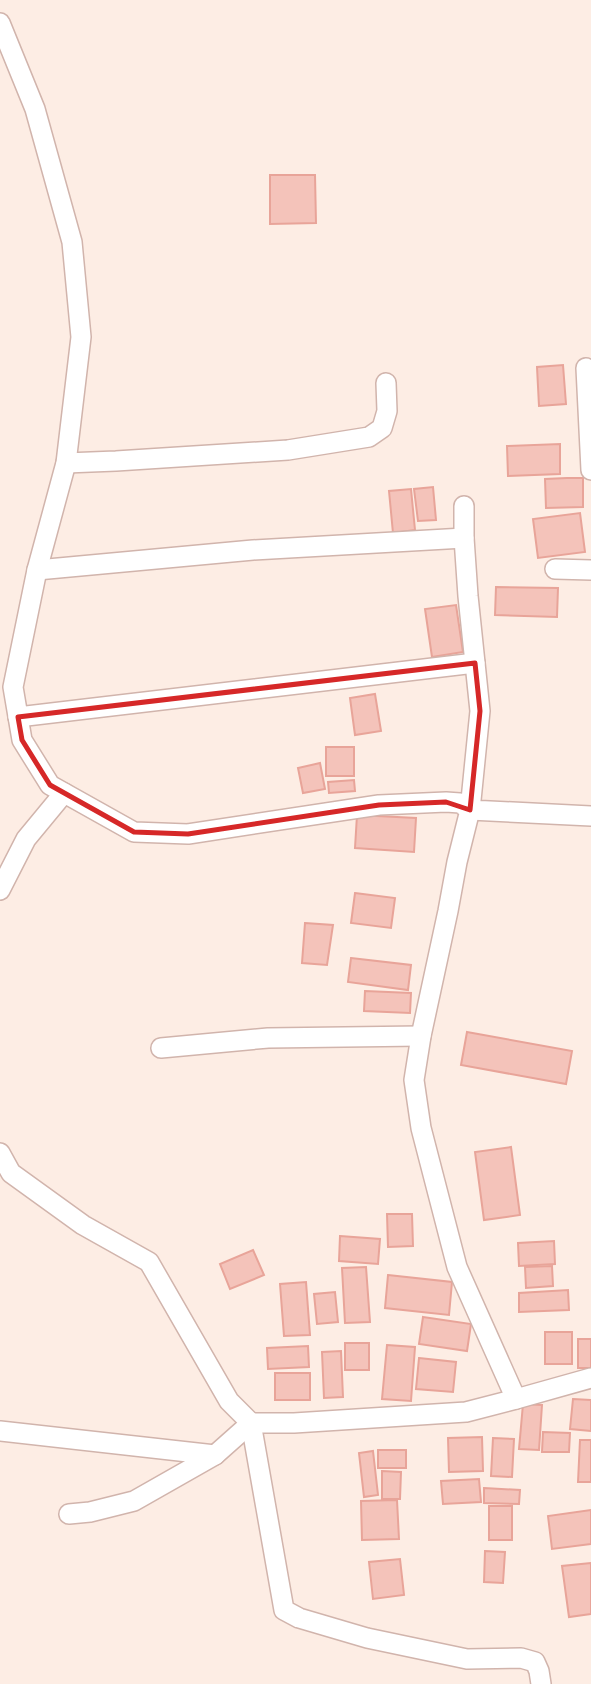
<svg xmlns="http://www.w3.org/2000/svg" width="591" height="1684" font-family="'Open Sans',sans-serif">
<rect width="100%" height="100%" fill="#fdede4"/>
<g fill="#f4c3ba" stroke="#e8a499" stroke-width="2">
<path d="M270,175h45l1,48 -46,1z"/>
<path d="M563,365l3,39 -27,2 -2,-39z"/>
<path d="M560,444v30l-52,2 -1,-30z"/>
<path d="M567,478h16v29l-37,1 -1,-29z"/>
<path d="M433,487l3,33 -18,1 -4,-32z"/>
<path d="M411,489l4,41 -22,3 -4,-42z"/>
<path d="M580,513l5,39 -47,6 -5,-39z"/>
<path d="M496,587l62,1 -1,29 -62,-2z"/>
<path d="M456,605l7,47 -31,5 -7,-48z"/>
<path d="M375,694l6,37 -26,4 -5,-37z"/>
<rect x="326" y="747" width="28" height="29"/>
<path d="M320,763l5,26 -22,4 -5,-25z"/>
<path d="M354,780l1,11 -26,2 -1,-11z"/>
<path d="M357,815l59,3 -2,34 -59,-4z"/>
<path d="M355,893l40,5 -4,30 -40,-5z"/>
<path d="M305,923l28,2 -6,40 -25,-2z"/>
<path d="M351,958l60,7 -3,25 -60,-8z"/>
<path d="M365,991l46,2 -1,20 -46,-2z"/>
<path d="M467,1032l105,19 -6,33 -105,-19z"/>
<path d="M511,1147l9,68 -36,5 -9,-68z"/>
<path d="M387,1214h25l1,32 -25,1z"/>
<path d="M340,1236l40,3 -2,25 -39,-3z"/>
<path d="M554,1241l1,23 -36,2 -1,-23z"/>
<path d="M253,1250l11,25 -34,14 -10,-25z"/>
<path d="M552,1266l1,20 -27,2 -1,-21z"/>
<path d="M366,1267l4,55 -25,1 -3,-55z"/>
<path d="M388,1275l64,7 -3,33 -64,-7z"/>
<path d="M306,1282l4,53 -26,1 -4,-52z"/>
<path d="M568,1290l1,20 -50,2v-19z"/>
<path d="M335,1292l3,30 -21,2 -3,-30z"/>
<path d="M423,1317l48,7 -4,27 -48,-7z"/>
<rect x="545" y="1332" width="27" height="32"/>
<rect x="578" y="1339" width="13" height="29"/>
<rect x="345" y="1343" width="24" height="27"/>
<path d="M387,1345l28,2 -4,54 -29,-2z"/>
<path d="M308,1346l1,21 -41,2 -1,-21z"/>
<path d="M341,1351l2,46 -19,1 -2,-46z"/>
<path d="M419,1358l37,4 -3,30 -37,-3z"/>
<rect x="275" y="1373" width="35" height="27"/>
<path d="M573,1399l18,1v31l-21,-2z"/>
<path d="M523,1404l19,1 -3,45 -20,-1z"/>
<path d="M543,1432l27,1 -1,19h-27z"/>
<path d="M482,1437l1,34 -34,1 -1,-34z"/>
<path d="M493,1438l21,1 -2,38 -21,-1z"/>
<path d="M580,1440h11v42h-13z"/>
<rect x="378" y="1450" width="28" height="18"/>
<path d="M373,1451l5,44 -14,2 -5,-44z"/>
<path d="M382,1471l19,1 -1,27h-18z"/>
<path d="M479,1479l2,23 -38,2 -2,-23z"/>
<path d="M484,1488l36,2 -1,14 -35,-1z"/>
<path d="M397,1500l2,39 -37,1 -1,-39z"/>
<rect x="489" y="1506" width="23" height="34"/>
<path d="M591,1510v34l-39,5 -4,-33z"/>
<path d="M485,1551l20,1 -2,31 -19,-1z"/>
<path d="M400,1559l4,36 -31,4 -4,-37z"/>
<path d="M591,1563v51l-22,3 -7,-51z"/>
</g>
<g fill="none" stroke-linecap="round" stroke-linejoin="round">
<defs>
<g id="street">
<path d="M0,23l35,86 37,133 9,95 -15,126 -29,107 -24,117 9,53 28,45 84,47 54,2 191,-29 67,-3 14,1 10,7 -13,52 -9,49 -27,125 -7,44 7,48 36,139 59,132 75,-21"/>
<path d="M586,368l5,102"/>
<path d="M66,463l50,-2 172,-11 81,-13 13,-9 5,-17 -1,-28"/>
<path d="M464,506v32l4,58 12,115 -10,99 121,6"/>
<path d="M555,569l36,1"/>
<path d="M37,570l216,-20 211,-12"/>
<path d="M18,717l457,-54"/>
<path d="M0,890l26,-51 38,-46"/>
<path d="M161,1048l107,-10 153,-2"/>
<path d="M0,1153l11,20 72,52 66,37 80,139 22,22 33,187 15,8 68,20 100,21 54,-1 14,4 4,9 2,13"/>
<path d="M0,1431l215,24"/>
<path d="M69,1514l21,-2 44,-11 81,-46 36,-32h43l172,-11 50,-13"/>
</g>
</defs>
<use href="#street" stroke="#d1b4ac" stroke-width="22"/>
<use href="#street" stroke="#fff" stroke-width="19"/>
</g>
<path fill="none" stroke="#d62828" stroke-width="5" stroke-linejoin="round" d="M475,663l5,48 -10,99 -24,-8 -67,3 -191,29 -54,-2 -84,-47 -28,-45 -4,-23z"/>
</svg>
